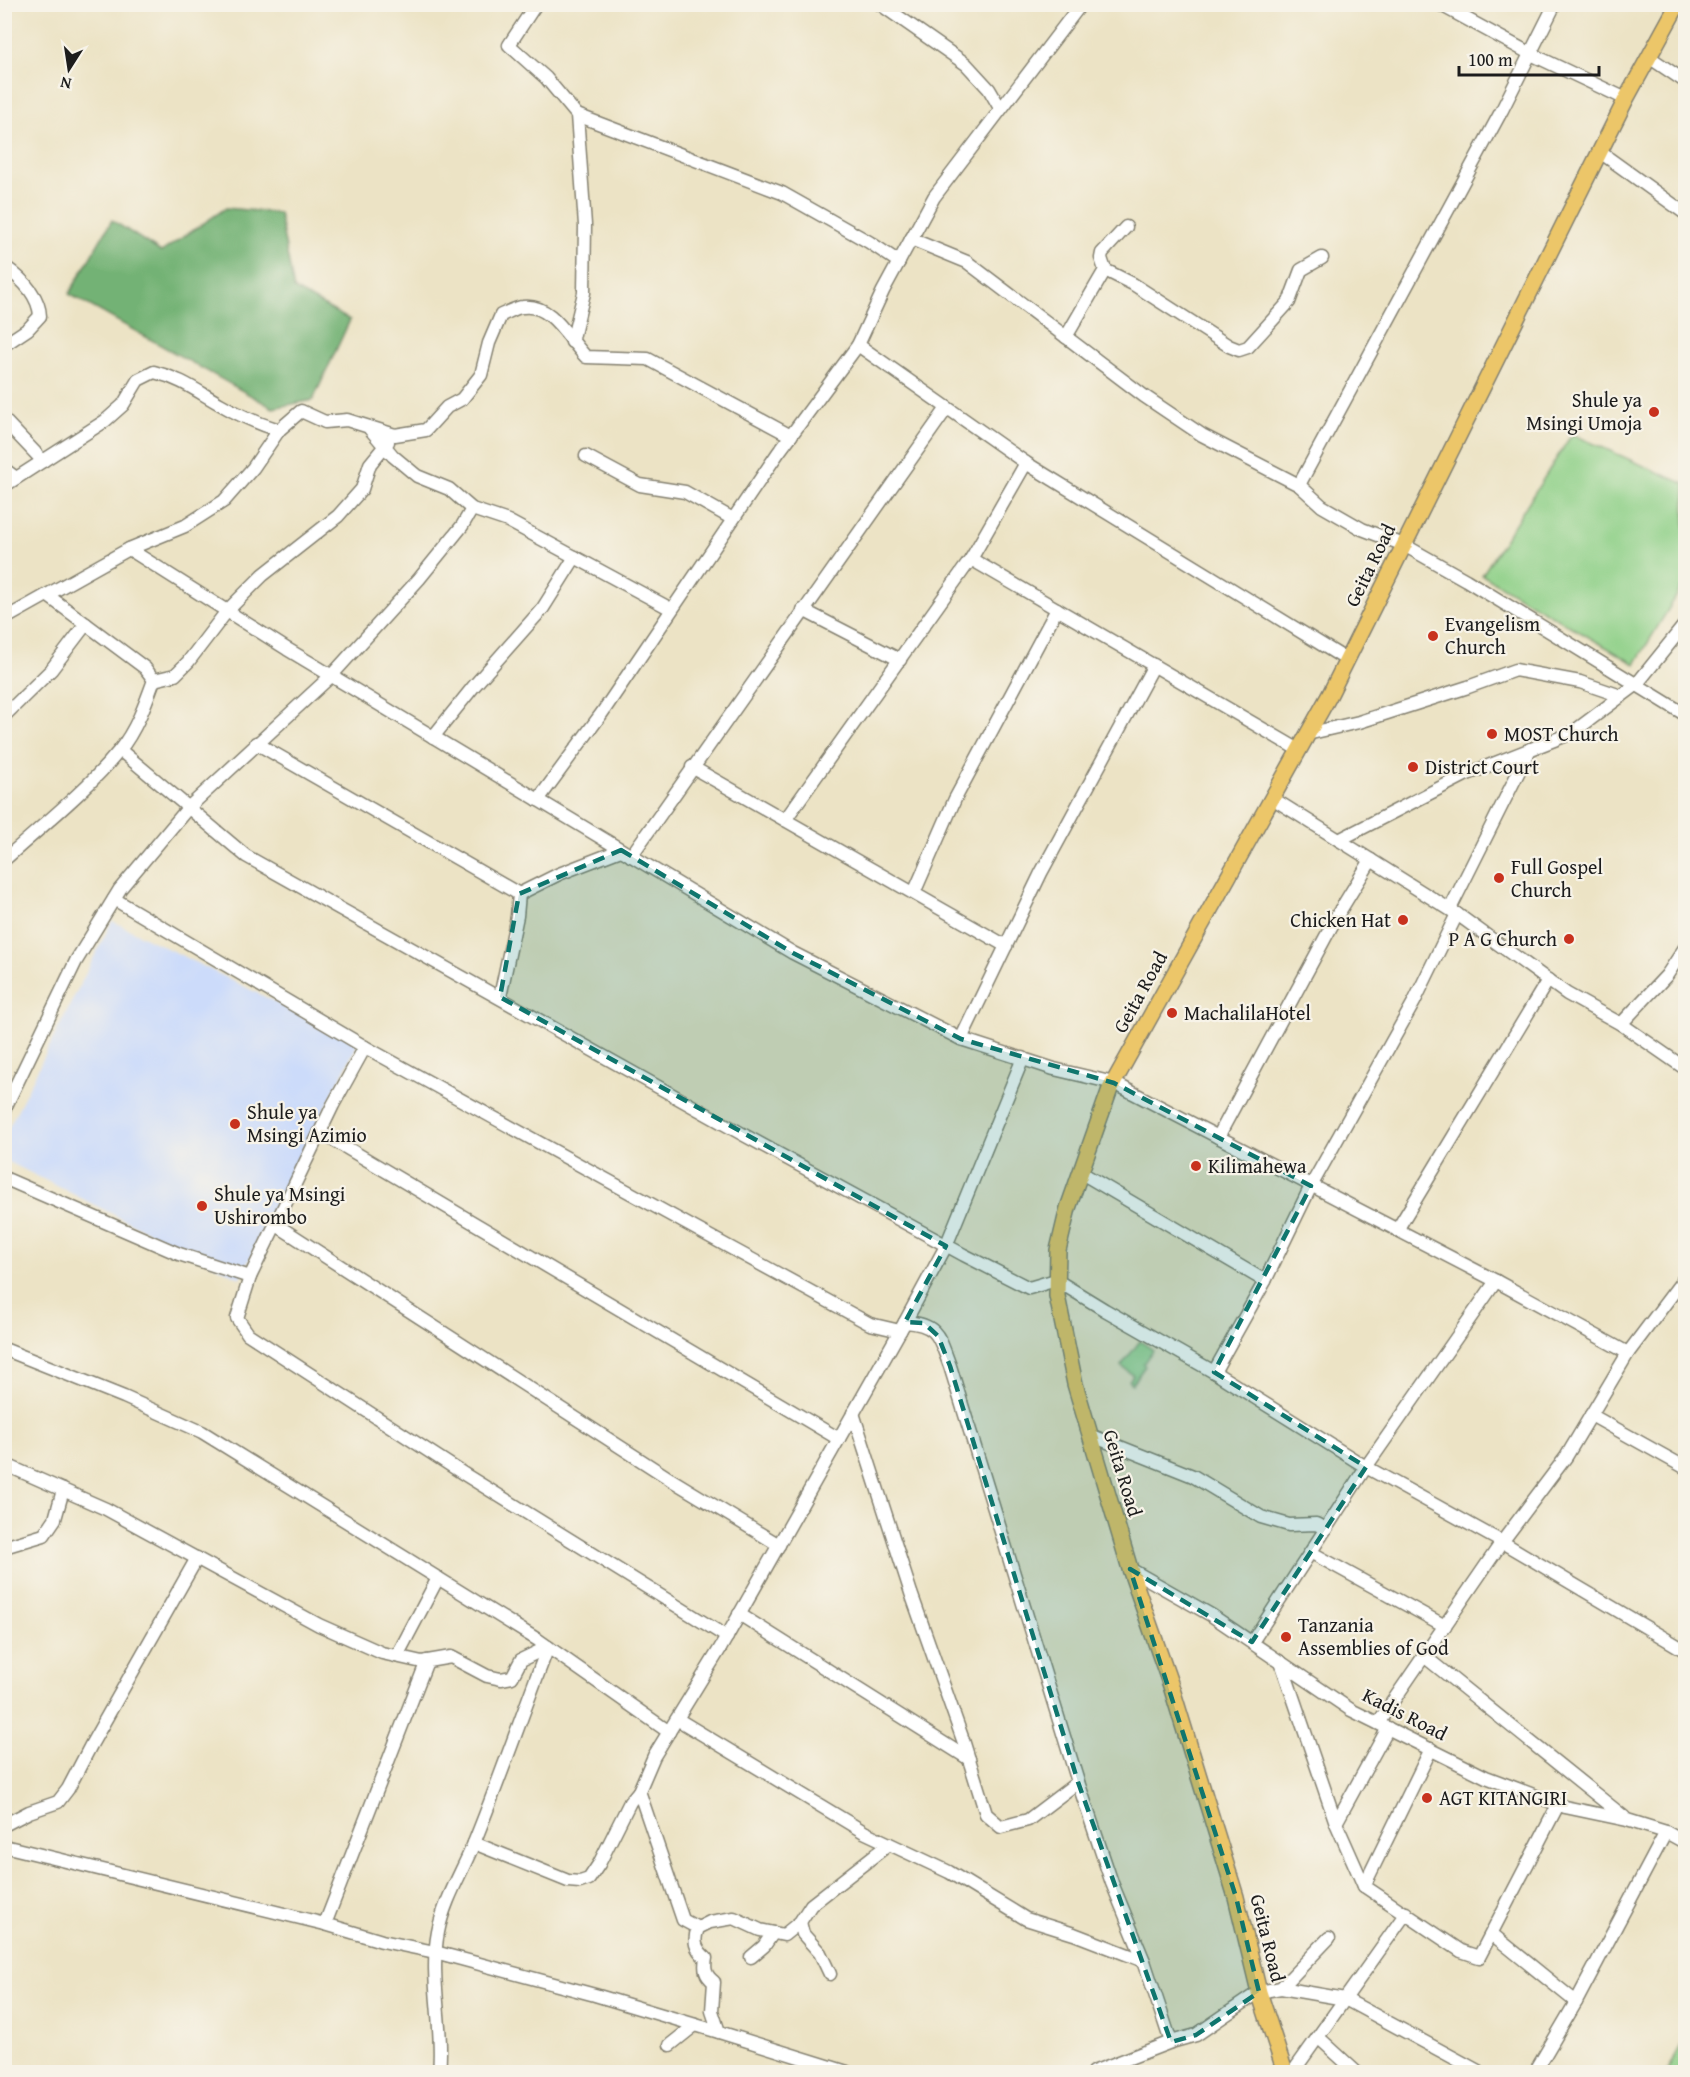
<svg xmlns="http://www.w3.org/2000/svg" width="1690" height="2077" font-family="'Gentium Book Plus',serif">
<rect width="100%" height="100%" fill="#f7f3e8"/>
<filter id="ink" filterUnits="userSpaceOnUse"><feTurbulence type="fractalNoise" baseFrequency=".0167" numOctaves="2"/><feDisplacementMap in="SourceGraphic" scale="12" xChannelSelector="R" yChannelSelector="G"/><feConvolveMatrix kernelMatrix="1 2 1 2 8 2 1 2 1" color-interpolation-filters="sRGB"/></filter>
<filter id="wash" filterUnits="userSpaceOnUse"><feTurbulence type="fractalNoise" baseFrequency=".008" numOctaves="4" result="noise"/><feDisplacementMap in="SourceGraphic" scale="24" xChannelSelector="R" yChannelSelector="G"/><feGaussianBlur stdDeviation="1.35" result="paint"/><feColorMatrix in="noise" values="0 0 0 0 0 0 0 0 0 0 0 0 0 0 0 0 0 1.4 0 .05"/><feComposite in="paint" operator="in"/></filter>
<g filter="url(#wash)">
<rect width="100%" height="100%" fill="#ece3c5"/>
<path fill="#ccdbfa" d="M112,921l246,122 -118,235 -235,-118 -1,-23z"/>
<g fill="#8fd088" stroke="#567652" stroke-width="1.5">
<path d="M1572,434l113,50v98l-50,82 -153,-89z"/>
<path d="M1140,1341l13,9 -10,14 2,2 -13,18 -3,-3 4,-6 -12,-9z"/>
<path d="M1685,2039v33h-19z"/>
</g>
<path fill="#73b274" stroke="#486748" stroke-width="1.5" d="M226,208l53,5 15,76 56,31 -37,80 -40,8 -204,-114 43,-74 49,32z"/>
</g>
<g filter="url(#ink)">
<g fill="none" stroke-linecap="round" stroke-linejoin="round">
<defs>
<g id="minor">
<path d="M536,4l-27,41 37,33 31,37 8,110 -1,68 -12,49"/>
<path d="M880,4l86,60 23,25 11,19"/>
<path d="M1439,4l92,50 95,45"/>
<path d="M1649,57l37,25"/>
<path d="M577,115l205,78 87,49 30,20"/>
<path d="M1600,152l86,62"/>
<path d="M911,239l56,23 177,134 58,39 97,50 23,21 40,23 42,16 62,35 220,135"/>
<path d="M4,266c17,12 35,29 36,50l-12,13 -24,16"/>
<path d="M1105,270l28,14 96,62 10,4 9,-3 41,-45 12,-32 21,-12"/>
<path d="M1066,337l39,-67 -4,-12 1,-5 24,-26"/>
<path d="M858,345l168,118 321,197"/>
<path d="M4,420l39,41"/>
<path d="M370,429l23,27 24,20 32,13 23,20 36,12 163,88"/>
<path d="M586,456l54,29 45,7 48,27"/>
<path d="M4,469l12,9"/>
<path d="M1299,485l203,-375 53,-106"/>
<path d="M4,486l101,-65 18,-16 15,-25 16,-8c26,6 43,19 66,32 19,11 39,20 59,26l22,-19 24,11 22,-2 48,15 31,-5 21,-23 15,-8 19,-24 8,-32 12,-28c6,-2 15,-8 22,-8 29,-4 45,32 63,50l62,2 143,77"/>
<path d="M129,549l158,100 506,304 168,86 93,30 60,14 382,198 132,72"/>
<path d="M971,559l328,191"/>
<path d="M803,610l97,50"/>
<path d="M4,619l125,-70 56,-23 39,-25 29,-33 26,-38"/>
<path d="M154,680l21,-5 13,-13 39,-51 36,-36 75,-59 24,-27 8,-25 18,-22"/>
<path d="M4,716l47,-46 35,-46"/>
<path d="M1307,734l52,-12 109,-35 47,-17 65,12 41,14"/>
<path d="M433,737l41,-51 69,-78 32,-51"/>
<path d="M256,743l263,151 -2,22 -17,81"/>
<path d="M120,750l126,106 498,279 220,120 65,33 27,-8 49,30 109,62 152,95 136,75 184,109"/>
<path d="M692,767l314,179"/>
<path d="M1272,798l185,116 110,80 54,30 65,45"/>
<path d="M538,800l64,-87 176,-260 80,-108 25,-54 51,-94 147,-193"/>
<path d="M785,820l186,-261 55,-96"/>
<path d="M1339,840l126,-65 107,-42 64,-48 50,-62"/>
<path d="M631,856l316,-448"/>
<path d="M4,860c39,-35 82,-69 115,-109 17,-21 26,-46 35,-71l-9,-12 -98,-73"/>
<path d="M914,893l41,-94 102,-190"/>
<path d="M519,894l40,-20 62,-24"/>
<path d="M114,899l251,148 353,194 152,83 30,7"/>
<path d="M1450,909l80,-160"/>
<path d="M1621,1024l46,-49 19,-29"/>
<path d="M961,1039l80,-166 113,-208"/>
<path d="M365,1047l-32,58 -83,172 -13,41 11,16 216,140 263,163"/>
<path d="M4,1110l72,-149 44,-72 68,-81 143,-132 88,-97 43,-53 10,-17"/>
<path d="M320,1132l519,307"/>
<path d="M1218,1137l120,-223 33,-54"/>
<path d="M1080,1172l185,109"/>
<path d="M4,1178l175,76 71,23"/>
<path d="M275,1224l395,255 109,66"/>
<path d="M1397,1230l151,-250"/>
<path d="M905,1322c34,2 34,16 45,44l128,416 34,101 32,78 27,81"/>
<path d="M4,1349l120,48 78,35 336,208 131,92"/>
<path d="M1214,1372l51,-91 46,-95 103,-184 43,-88"/>
<path d="M853,1413l58,180 52,147 23,74 15,13 27,-7 50,-38"/>
<path d="M1591,1415l95,53"/>
<path d="M1090,1435l103,41 68,41 28,8 27,-1 10,5"/>
<path d="M4,1464l102,45 213,116 63,28 40,9 29,-5 36,19 14,3 11,-2 9,-17 27,-13"/>
<path d="M4,1547l40,-12 11,-16 8,-29"/>
<path d="M1312,1553l133,73"/>
<path d="M1130,1569l81,46 140,95 135,67 79,30 62,13 39,12 20,11"/>
<path d="M739,1614l230,145"/>
<path d="M1252,1642l114,-175 130,-186"/>
<path d="M397,1656l41,-78"/>
<path d="M1424,1656l200,161"/>
<path d="M1281,1662l55,161 28,63 97,65 18,6 79,-152"/>
<path d="M677,1719l187,113 85,40 77,47 48,15 70,27"/>
<path d="M1378,1723l124,-181 64,-85 62,-104 58,-77"/>
<path d="M639,1791l44,129 15,8"/>
<path d="M1336,1823l52,-95"/>
<path d="M4,1825l25,-13 29,-10 10,-13 23,-44 106,-187"/>
<path d="M474,1843l94,38 12,1 9,-3 10,-15 31,-62 9,-11 15,-35 67,-109 184,-325 41,-76 77,-188"/>
<path d="M4,1846l321,78 57,17 53,11 160,43 124,37 128,40"/>
<path d="M1364,1886l67,-137"/>
<path d="M800,1922l3,12 17,19 10,21"/>
<path d="M325,1924l102,-263"/>
<path d="M1492,1934l84,68"/>
<path d="M751,1957l13,-11 9,-13"/>
<path d="M1281,1988l48,-50"/>
<path d="M719,2032l-7,-21 2,-29c-9,-7 -10,-13 -8,-24 -11,-9 -13,-17 -8,-30l12,-6 24,-4 26,12 24,5 16,-13 11,-17 78,-61"/>
<path d="M1318,2037l38,35"/>
<path d="M670,2045l25,-20"/>
<path d="M439,2072c5,-46 -10,-93 -1,-140 6,-31 24,-60 36,-89 26,-64 49,-131 74,-196"/>
<path d="M1093,2072l78,-30 25,-7 63,-43 22,-4 64,11 135,73"/>
<path d="M1293,2072l113,-159"/>
<path d="M1535,2072l41,-70 90,-170"/>
</g>
<path id="major" d="M1285,2072l-26,-80 -23,-95 -65,-211 -41,-117 -55,-185 -18,-88 1,-46 10,-42 42,-119 219,-393 297,-597 52,-95"/>
</defs>
<use href="#minor" stroke="#848070" stroke-width="15"/>
<use href="#major" stroke="#848070" stroke-width="18"/>
<use href="#minor" stroke="#fff" stroke-width="12"/>
<use href="#major" stroke="#ecc669" stroke-width="15"/>
</g>
</g>
<path fill="#0f766e" fill-opacity="0.2" stroke="#0f766e" stroke-width="4.5" stroke-dasharray="12 8" stroke-linejoin="round" d="M621,850l172,103 168,86 153,44 197,103 -97,186 152,95 -114,175 -122,-73 106,328 23,95 -63,43 -25,7 -93,-260 -128,-416 -12,-30 -14,-13 -19,-1 41,-76 -446,-249 19,-103z"/>
<g fill="#c8321e" stroke="#f7f3e8" stroke-width="2">
<circle cx="1654" cy="412" r="6"/>
<circle cx="1433" cy="636" r="6"/>
<circle cx="1492" cy="734" r="6"/>
<circle cx="1413" cy="767" r="6"/>
<circle cx="1499" cy="878" r="6"/>
<circle cx="1403" cy="920" r="6"/>
<circle cx="1569" cy="939" r="6"/>
<circle cx="1172" cy="1013" r="6"/>
<circle cx="235" cy="1124" r="6"/>
<circle cx="1196" cy="1166" r="6"/>
<circle cx="202" cy="1206" r="6"/>
<circle cx="1286" cy="1637" r="6"/>
<circle cx="1427" cy="1798" r="6"/>
</g>
<g text-anchor="middle" stroke-width="4.5" stroke-linejoin="round" paint-order="stroke">
<g font-size="20" fill="#1c1c1c" stroke="#f7f3e8" text-anchor="start">
<text x="1642" y="407" text-anchor="end">Shule ya<tspan x="1642" dy="23">Msingi Umoja</tspan></text>
<text x="1445" y="631">Evangelism<tspan x="1445" dy="23">Church</tspan></text>
<text x="1504" y="741">MOST Church</text>
<text x="1425" y="774">District Court</text>
<text x="1511" y="874">Full Gospel<tspan x="1511" dy="23">Church</tspan></text>
<text x="1391" y="927" text-anchor="end">Chicken Hat</text>
<text x="1557" y="946" text-anchor="end">P A G Church</text>
<text x="1184" y="1020">MachalilaHotel</text>
<text x="247" y="1119">Shule ya<tspan x="247" dy="23">Msingi Azimio</tspan></text>
<text x="1208" y="1173">Kilimahewa</text>
<text x="214" y="1201">Shule ya Msingi<tspan x="214" dy="23">Ushirombo</tspan></text>
<text x="1298" y="1632">Tanzania<tspan x="1298" dy="23">Assemblies of God</tspan></text>
<text x="1439" y="1805">AGT KITANGIRI</text>
</g>
<g font-size="20" fill="#1c1c1c" stroke="#f7f3e8">
<text transform="translate(1370 565) rotate(-64)" y="7">Geita Road</text>
<text transform="translate(1140 992) rotate(-61)" y="7">Geita Road</text>
<text transform="translate(1123 1473) rotate(73)" y="7">Geita Road</text>
<text transform="translate(1405 1714) rotate(27)" y="7">Kadis Road</text>
<text transform="translate(1268 1938) rotate(76)" y="7">Geita Road</text>
</g>
</g>
<rect width="1690" height="2077" fill="none" stroke="#f7f3e8" stroke-width="24"/>
<g transform="translate(69 69) rotate(192)" stroke="#f7f3e8" stroke-width="4.5" paint-order="stroke">
<path d="M0-4.5L10 22L0 15L-10 22Z" fill="#1c1c1c"/>
<text y="-9" font-size="16" font-weight="bold" text-anchor="middle" fill="#1c1c1c">N</text>
</g>
<path d="M1459 66v9h140v-9" fill="none" stroke="#1c1c1c" stroke-width="3"/>
<text x="1468" y="66" font-size="18" fill="#1c1c1c" stroke="#f7f3e8" stroke-width="4.5" paint-order="stroke">100 m</text>
</svg>
